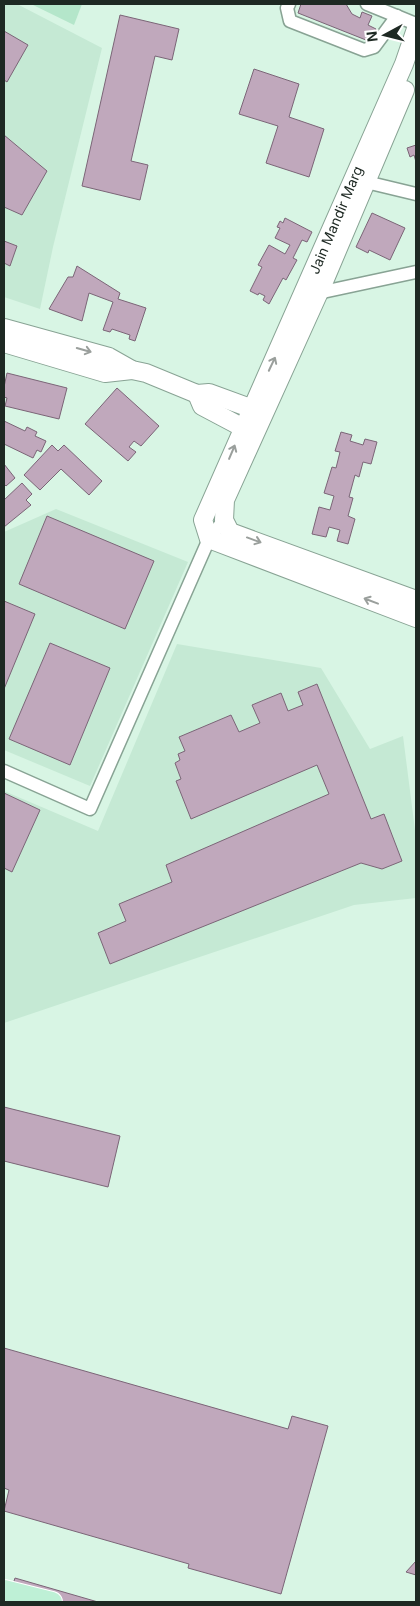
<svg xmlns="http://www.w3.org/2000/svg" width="420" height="1606" font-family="Inter,sans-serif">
<rect width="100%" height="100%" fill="#d8f5e4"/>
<g fill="#c5e9d4">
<path d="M4,4h13l85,44 -49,199 -13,62 -36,-12z"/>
<path d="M56,509l132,53 -98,224 -86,-36v-218z"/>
<path d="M177,644l144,24 49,81 33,-13 13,102v60l-62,7 -350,118v-232l94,40z"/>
</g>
<path fill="#b4e6ca" d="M31,4h51l-8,21z"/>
<g fill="#c0a8bc" stroke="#7b6577">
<path d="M301,4h45l6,10 8,4 2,-6 10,4 -4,9 8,4 -5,13 -73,-29z"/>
<path d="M120,15l59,14 -7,31 -17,-4 -24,105 17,4 -8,35 -58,-14z"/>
<path d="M4,31l24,14 -21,37 -3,-2z"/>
<path d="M254,69l45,15 -10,33 35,12 -15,48 -43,-14 12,-37 -39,-12z"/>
<path d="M4,135l43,36 -25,44 -18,-8z"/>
<path d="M416,145v17l-2,-7 -4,2 -3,-9z"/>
<path d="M372,213l33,15 -15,32 -21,-10 -1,3 -12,-6z"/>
<path d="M285,218l27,14 -5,10 -5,-2 -9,18 4,2 -11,20 -3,-2 -14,26 -6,-4 2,-4 -6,-3 -1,2 -8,-4 12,-24 -4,-2 11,-20 16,9 5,-9 -15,-7 5,-10 -3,-1 3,-6 3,2z"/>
<path d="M4,241l13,5 -7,20 -6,-3z"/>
<path d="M77,266l43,27 -2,6 28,9 -11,33 -6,-2 1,-4 -18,-6 -2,3 -7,-2 10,-28 -24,-9 -7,28 -33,-12 19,-32h5z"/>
<path d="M7,373l60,15 -8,31 -54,-13 2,-8 -3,-1v-10z"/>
<path d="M117,388l42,38 -18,20 -7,-5 -5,6 7,5 -8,9 -43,-37z"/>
<path d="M4,421l21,10 2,-4 10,5 -2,4 11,5 -5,11 -4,-2 -4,8 -29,-14z"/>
<path d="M341,432l11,3 -2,6 13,4 2,-6 12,3 -6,22 -8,-2 -4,15 -4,-2 -6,22 4,1 -5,18 7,3 -7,25 -11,-3 3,-11 -11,-3 -3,10 -14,-3 7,-27 11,3 4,-14 -10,-3 8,-26 4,1 4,-16 -5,-1z"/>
<path d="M52,445l6,6 6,-6 38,36 -13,14 -28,-26 -21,21 -16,-15z"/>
<path d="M4,464l11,14 -9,8 -2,-2z"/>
<path d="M22,483l10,11 -6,6 5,5 -27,22v-27z"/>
<path d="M47,516l107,45 -29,68 -106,-45z"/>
<path d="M4,601l31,13 -31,75z"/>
<path d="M50,643l60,25 -40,97 -61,-26z"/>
<path d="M317,684l54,135 13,-5 18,47 -20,8 -21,-6 -251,101 -12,-31 28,-12 -7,-17 53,-22 -6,-17 163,-71 -12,-29 -126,54 -15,-38 5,-2 -6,-16 5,-3 -2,-6 7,-3 -6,-14 52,-22 8,17 21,-9 -8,-18 29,-12 7,18 15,-6 -5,-13z"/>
<path d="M4,793l36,17 -28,62 -8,-4z"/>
<path d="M4,1107l116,29 -12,51 -104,-26z"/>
<path d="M4,1348l284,81 4,-13 36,10 -47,168 -93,-26 1,-4 -185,-53 5,-21 -5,-2z"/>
<path d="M416,1561v14l-10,-3z"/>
<path d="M15,1578l83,24h-91z"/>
</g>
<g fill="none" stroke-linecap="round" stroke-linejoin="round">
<defs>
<g id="street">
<path d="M289,4l-2,4 3,13 74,29 10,-3 23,-31"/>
<path d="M367,4l49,20"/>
<path d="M366,182l50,12"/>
<path d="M318,293l98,-21"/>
<path d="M4,771l86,38 119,-270 15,-19"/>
</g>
<g id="secondary">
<path d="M416,29l-12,35c-66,153 -135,304 -201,456l6,19 207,79"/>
<path d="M405,90l-80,189 -100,221 -1,20 6,12 186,68"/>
<path d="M4,328l105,29 23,13 14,3 51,21 12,-1 52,19"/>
<path d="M4,343l101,30 27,-3"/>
<path d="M197,394l5,12 51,27"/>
</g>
<path id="primary" d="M4,1590l48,12"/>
</defs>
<use href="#street" stroke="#88a394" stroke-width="15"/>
<use href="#secondary" stroke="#88a394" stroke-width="20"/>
<use href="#primary" stroke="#fff" stroke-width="22"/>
<use href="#street" stroke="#fff" stroke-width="12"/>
<use href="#secondary" stroke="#fff" stroke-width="18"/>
<use href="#primary" stroke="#bef0d6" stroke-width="20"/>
</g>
<defs><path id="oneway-shaft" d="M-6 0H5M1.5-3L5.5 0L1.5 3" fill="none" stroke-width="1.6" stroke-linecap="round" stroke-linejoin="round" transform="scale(1.25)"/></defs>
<g stroke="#9a9f9c">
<use href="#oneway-shaft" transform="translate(84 350) rotate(16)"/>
<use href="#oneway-shaft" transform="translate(272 364) rotate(-65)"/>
<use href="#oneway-shaft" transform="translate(232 452) rotate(-67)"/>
<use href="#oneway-shaft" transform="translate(254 540) rotate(20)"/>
<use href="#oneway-shaft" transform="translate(371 601) rotate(-159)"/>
</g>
<g text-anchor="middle" stroke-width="4" stroke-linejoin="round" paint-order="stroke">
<g font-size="14" fill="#1e2923" stroke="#fff">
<text transform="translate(336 220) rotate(-67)" y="5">Jain Mandir Marg</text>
</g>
</g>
<rect width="420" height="1606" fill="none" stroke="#1e2923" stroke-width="10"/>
<g transform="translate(385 35) rotate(263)" stroke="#ffffff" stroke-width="4" paint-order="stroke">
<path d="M0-4L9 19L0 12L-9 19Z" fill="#1e2923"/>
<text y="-8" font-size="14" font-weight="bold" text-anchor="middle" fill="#1e2923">N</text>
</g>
</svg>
